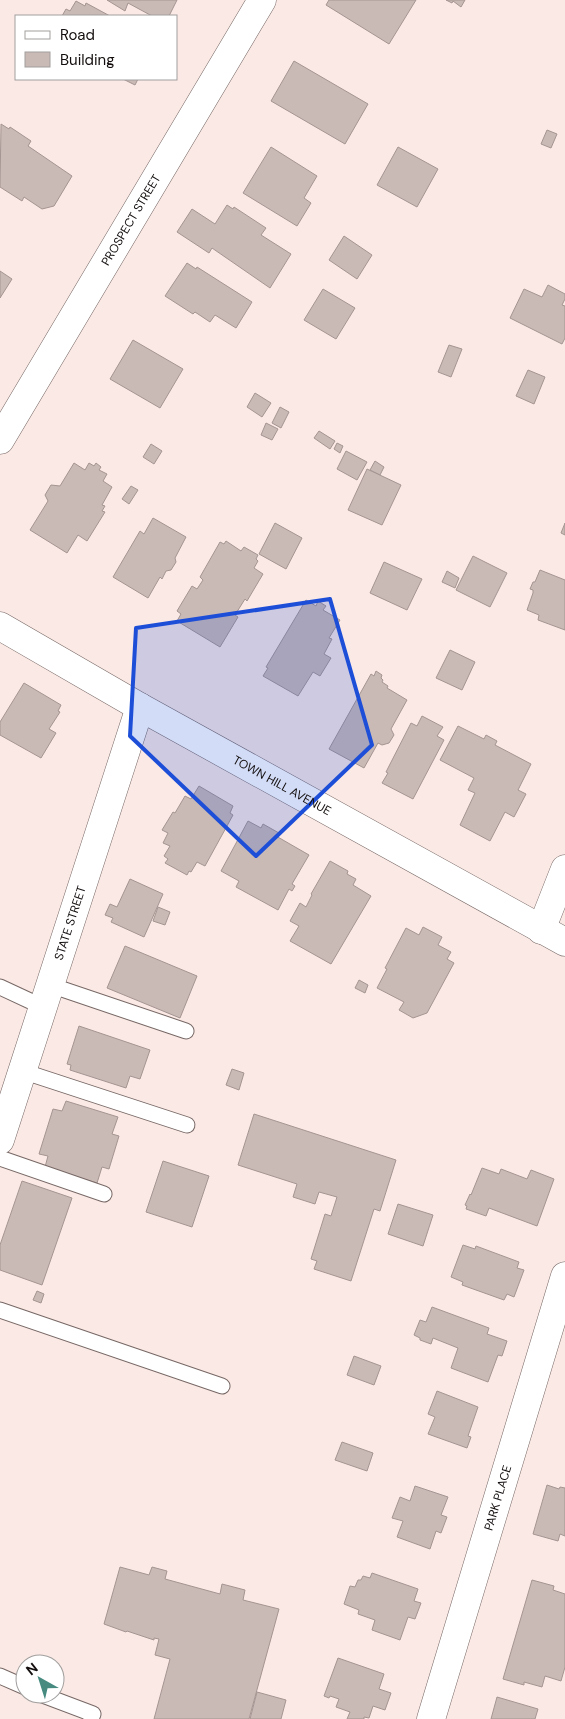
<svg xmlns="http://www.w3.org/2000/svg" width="565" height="1719" font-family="'DM Sans',sans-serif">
<rect width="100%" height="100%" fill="#fae9e5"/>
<g fill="#cabab6" stroke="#a59592">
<path d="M107,0h70l-8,16h-17l-24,-13 -3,8z"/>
<path d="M329,0h87l-27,44 -63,-39z"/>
<path d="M446,0h19l-4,7 -8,-6 -1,2z"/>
<path d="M76,1l9,5 1,-3 24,13h-48l4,-7 4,2z"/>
<path d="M294,61l74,43 -23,40 -74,-43z"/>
<path d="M123,79h15l-3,6z"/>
<path d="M1,124l8,5 1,-2 21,14 -3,5 44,30 -18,30 -12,3 -18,-12 -2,4 -22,-14z"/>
<path d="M547,130l10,4 -6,14 -10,-4z"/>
<path d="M271,147l46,29 -13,22 7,5 -14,23 -54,-33z"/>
<path d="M398,147l40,22 -21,38 -40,-22z"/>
<path d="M227,205l6,4 1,-2 32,21 -5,7 30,19 -21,34 -58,-40 -3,5 -32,-21 15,-23 23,15z"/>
<path d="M344,236l28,19 -15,24 -28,-19z"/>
<path d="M187,263l9,6 1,-2 55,35 -16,26 -21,-13 -5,7 -15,-10 -2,2 -28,-18z"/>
<path d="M0,271l12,8 -12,19z"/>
<path d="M548,285l17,9v5l-3,6 3,1v32l-3,6 -52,-26 14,-29 18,8z"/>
<path d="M323,289l32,19 -19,31 -32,-19z"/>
<path d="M133,340l50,29 -23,39 -50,-29z"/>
<path d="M449,345l13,4 -11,28 -13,-5z"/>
<path d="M528,370l17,7 -11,27 -18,-8z"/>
<path d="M255,393l16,10 -9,14 -15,-10z"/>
<path d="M280,407l9,5 -8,16 -9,-5z"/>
<path d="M266,423l12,6 -6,11 -11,-5z"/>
<path d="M319,431l16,10 -5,8 -16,-11z"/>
<path d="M337,443l6,3 -3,7 -6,-4z"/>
<path d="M151,444l11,7 -8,13 -11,-7z"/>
<path d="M346,451l21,11 -10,18 -20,-11z"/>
<path d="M375,461l9,6 -4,8 -10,-5z"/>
<path d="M74,463l11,7 4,-7 5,3 2,-3 5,4 -2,3 8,4 -4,7 9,6 -10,18 3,1 -3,5 3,1 -18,29 -9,-6 -11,18 -37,-23 18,-29 -3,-6 6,-10 9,1z"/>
<path d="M367,469l34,16 -19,40 -34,-15z"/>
<path d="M131,486l7,4 -9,14 -7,-5z"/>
<path d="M153,518l33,19 -11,21 1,4 -5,8 -5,1 -4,8 -2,-2 -12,21 -35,-21 27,-46 4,3z"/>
<path d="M275,523l27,15 -16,31 -27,-15z"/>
<path d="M565,523v12l-4,-2z"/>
<path d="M226,541l15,10 3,-4 14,8 -2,4 2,2 -4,7 9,6 -16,27 -2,-2 -10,16 3,2 -18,30 -43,-26 4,-7 -4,-3 15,-25 5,3 6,-9 -3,-3 20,-35 4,2z"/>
<path d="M473,556l34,17 -17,34 -34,-17z"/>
<path d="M384,562l38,17 -15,31 -37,-17z"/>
<path d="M540,570l25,10v50l-27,-10 1,-5 -12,-5 6,-17v-3l-3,-1 3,-7h2z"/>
<path d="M447,571l12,7 -4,10 -13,-6z"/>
<path d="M306,600l10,6 2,-5 8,5 -3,4 17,10 -11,18 3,1 -8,15 7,4 -11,18 -7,-4 -15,24 -35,-20 5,-8 -2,-1z"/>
<path d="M450,650l25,12 -13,28 -26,-12z"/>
<path d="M376,671l6,4 -1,3 2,2 -1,2 6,4 -1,2 20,12 -16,29 3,6 -5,8 -7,2 -4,-2 -14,25 -35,-19 42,-75 3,2z"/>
<path d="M24,683l37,22 -3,6 2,1 -11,17 7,4 -15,25 -41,-23v-13z"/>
<path d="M422,716l21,11 -6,9 7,4 -31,59 -31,-16 6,-10 -2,-1 25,-49 6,3z"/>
<path d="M458,726l26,13 2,-4 11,6 -2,4 36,19 -13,26 8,4 -12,23 -9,-5 -15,29 -30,-16 15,-32 -7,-3 6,-12 -34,-18z"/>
<path d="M199,786l34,20 -3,7 3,2 -28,51 -8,-4 -6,10 -2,-1 -2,4 -22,-12 3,-4 -4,-3 6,-10 -7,-3 5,-10 -6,-3 11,-18 2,1 10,-17 6,3z"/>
<path d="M248,821l13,7 2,-4 16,9 -3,3 33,19 -17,29 3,2 -3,5 -3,-2 -11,21 -42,-23 3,-6 -18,-10z"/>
<path d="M330,861l18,10 -1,3 9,5 -3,6 18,11 -40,68 -41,-23 9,-15 -9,-5 10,-18 6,4 6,-12 -1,-1z"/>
<path d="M130,879l33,15 -19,43 -33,-15 2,-4 -8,-3 5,-11 7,3z"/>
<path d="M158,907l12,5 -5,13 -12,-4z"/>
<path d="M423,927l19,10 -4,8 13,7 -4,7 7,4 -27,50 -14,5 -14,-8 5,-8 -27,-14 10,-19 -2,-1 21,-40 13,7z"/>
<path d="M125,946l72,30 -17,42 -73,-30z"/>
<path d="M359,980l9,5 -3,8 -10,-5z"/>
<path d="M79,1026l71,24 -10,29 -10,-3 -4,12 -56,-18 1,-5 -4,-1z"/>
<path d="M232,1069l12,4 -5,17 -13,-5z"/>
<path d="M66,1101l52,16 -6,17 7,2 -10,33 -7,-2 -5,16 -52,-16 3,-11 -9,-2 14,-45 9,2z"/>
<path d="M254,1114l142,46 -16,51 -6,-2 -23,72 -37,-12 3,-8 -6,-2 14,-45 6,2 6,-19 -18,-5 -4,12 -22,-7 4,-13 -59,-19z"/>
<path d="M163,1161l46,15 -17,51 -46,-15z"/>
<path d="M482,1168l17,6 2,-5 26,10 4,-9 23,9 -17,47 -48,-18 -3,8 -20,-7 1,-3 -2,-1 5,-11 1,1z"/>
<path d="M22,1181l50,17 -30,87 -42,-15v-25z"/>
<path d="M398,1204l35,11 -10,31 -35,-12z"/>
<path d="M463,1245l12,4 1,-3 43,16 -2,6 7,2 -10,27 -7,-3 -3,6 -42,-15 1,-3 -12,-5z"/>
<path d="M37,1291l7,3 -3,9 -8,-3z"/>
<path d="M432,1307l57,21 -2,6 20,7 -5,15 -4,-1 -10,27 -37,-14 7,-20 -25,-10 -2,6 -11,-4v-2l-6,-3 6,-15 6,2z"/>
<path d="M354,1356l27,10 -7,19 -27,-10z"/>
<path d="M437,1391l41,16 -10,29 3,1 -4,11 -39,-14 7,-17 -7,-3z"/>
<path d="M342,1442l31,11 -6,18 -32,-11z"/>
<path d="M547,1485l12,4 1,-2 5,1v48l-5,-2 -2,7 -25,-7z"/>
<path d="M415,1486l33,11 -7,18 6,2 -6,16 -5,-2 -6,18 -33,-12 6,-16 -11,-3 8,-21 10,4z"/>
<path d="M120,1567l29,8 3,-8 15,4 -2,8 55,15 2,-10 23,6 -2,10 36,9 -30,110h-95l16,-60 -15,-4 4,-16 -5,-1v2l-27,-9 -1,1 -22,-8z"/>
<path d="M372,1573l46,16 -4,12 7,2 -6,16 -7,-2 -8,23 -28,-10 3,-10 -17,-6 1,-4 -15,-6 6,-18 5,1 3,-7h3l2,-4 7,2z"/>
<path d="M532,1580l22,6 -1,4 12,4v73l-4,14 -16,-5 -3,11 -18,-5v3l-21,-6z"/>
<path d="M338,1658l46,16 -5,15 12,4 -6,17 -12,-4 -4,12 -5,-1v2h-17l3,-7 -14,-5 3,-8 -9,-3 -1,2 -5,-2z"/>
<path d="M257,1692l29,8 -5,19h-31z"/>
<path d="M497,1697l41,12 -3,10h-44z"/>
</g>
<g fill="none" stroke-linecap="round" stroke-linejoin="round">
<defs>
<g id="service">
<path d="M50,985l136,46"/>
<path d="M0,987l43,20"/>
<path d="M22,1071l165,54"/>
<path d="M0,1158l104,36"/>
<path d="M0,1310l222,76"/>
<path d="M0,1676l25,11"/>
<path d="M40,1694l53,20 -2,5"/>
</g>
<g id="minor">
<path id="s1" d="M0,440l262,-440"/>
<path d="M541,930l24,-61"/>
<path id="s2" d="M0,1140l140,-433"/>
<path id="s3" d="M431,1719l134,-443"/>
</g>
<g id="tertiary">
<path id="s4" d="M0,626l140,81 425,235"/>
</g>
</defs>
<use href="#service" stroke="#776865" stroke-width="17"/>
<use href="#minor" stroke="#776865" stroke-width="29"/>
<use href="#tertiary" stroke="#776865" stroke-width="29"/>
<use href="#service" stroke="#fff" stroke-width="15"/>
<use href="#minor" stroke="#fff" stroke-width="28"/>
<use href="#tertiary" stroke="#fff" stroke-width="28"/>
</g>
<path fill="#1d4ed8" fill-opacity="0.2" stroke="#1d4ed8" stroke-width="4" stroke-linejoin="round" d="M330,599l42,146 -116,111 -126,-120 6,-108z"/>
<g text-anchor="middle" stroke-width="4" stroke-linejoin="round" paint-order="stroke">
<g font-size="12" fill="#130e0d" stroke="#fff">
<text dy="4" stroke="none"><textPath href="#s1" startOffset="256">PROSPECT STREET</textPath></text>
<text dy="4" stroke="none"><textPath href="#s4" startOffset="324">TOWN HILL AVENUE</textPath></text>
<text dy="4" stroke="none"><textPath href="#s2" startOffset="228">STATE STREET</textPath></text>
<text dy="4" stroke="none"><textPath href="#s3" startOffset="231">PARK PLACE</textPath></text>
</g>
</g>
<rect x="15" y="15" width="162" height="65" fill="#ffffff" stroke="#a19f9e"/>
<rect x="25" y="31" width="25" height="8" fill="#ffffff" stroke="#a19f9e"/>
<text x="60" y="40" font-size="15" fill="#130e0d">Road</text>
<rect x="25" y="52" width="25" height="15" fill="#cabab6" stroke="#a19f9e"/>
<text x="60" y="65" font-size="15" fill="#130e0d">Building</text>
<g transform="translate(40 1679) rotate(321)"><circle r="24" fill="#ffffff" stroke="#a19f9e"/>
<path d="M0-4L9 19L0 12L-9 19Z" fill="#468a80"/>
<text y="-8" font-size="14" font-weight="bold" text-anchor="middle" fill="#130e0d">N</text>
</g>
</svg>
